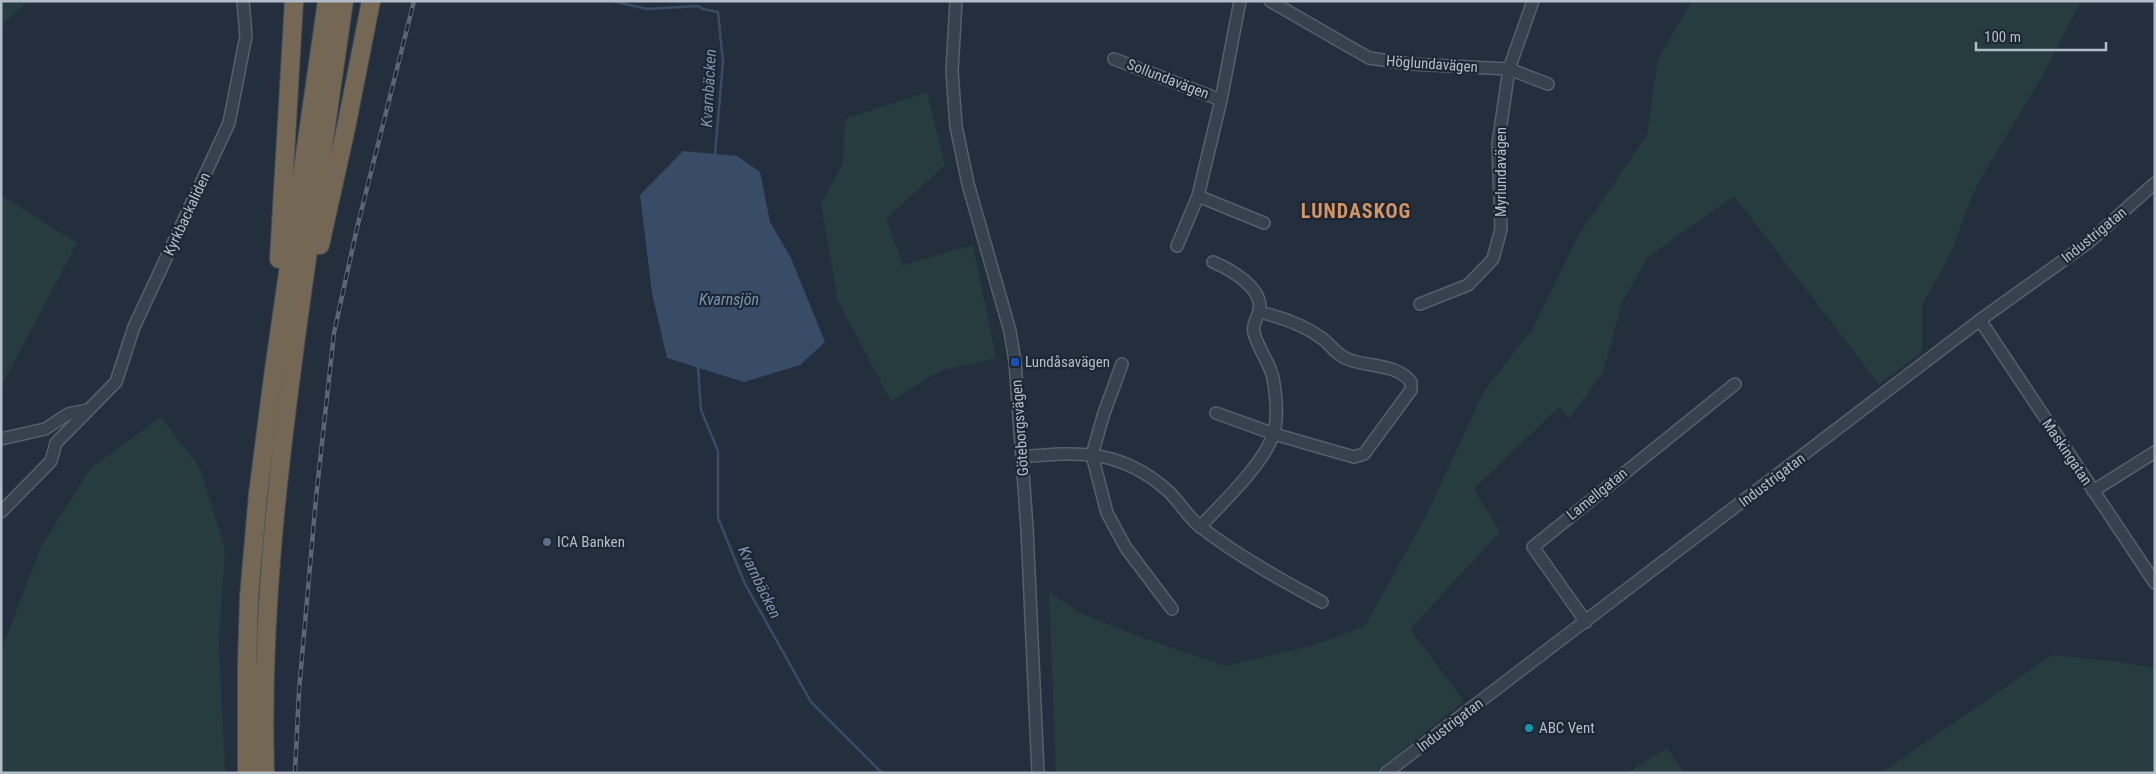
<svg xmlns="http://www.w3.org/2000/svg" width="2156" height="774" font-family="'Roboto Condensed',sans-serif">
<rect width="100%" height="100%" fill="#242f3e"/>
<g fill="#263c3f">
<path d="M1,1h27l-27,25z"/>
<path d="M1692,1h389l-37,72 -65,108 -10,23 -18,49 -29,52v47l-43,32 -145,-188 -86,61 -26,45 -19,71 -34,46 -10,-12 -85,82 26,43 -90,97 54,72 -89,72h-319l-7,-181 31,21 55,22 91,31 85,-20 54,-20 60,-108 59,-127 48,-61 46,-94 69,-101 11,-76z"/>
<path d="M927,92l18,73 -59,54 17,46 70,-20 23,113 -56,13 -49,30 -53,-100 -17,-97 22,-41 2,-44z"/>
<path d="M1,195l76,48 -76,144z"/>
<path d="M161,417l39,51 25,81 -6,93 6,131h-224v-123l41,-105 49,-77z"/>
<path d="M2052,655l66,7 37,6v105h-274z"/>
<path d="M1667,748l17,25h-57z"/>
</g>
<path fill="#394c67" d="M683,151l54,5 23,16 10,50 21,36 34,84 -25,23 -56,17 -77,-24 -15,-65 -12,-98z"/>
<g fill="none" stroke-linecap="round" stroke-linejoin="round">
<g stroke="#394c67" stroke-width="2.5">
<path d="M612,1l35,8 51,-3 5,3 15,3 5,50 -8,92"/>
<path d="M698,367l3,43 17,41v67l27,66 66,118 71,71"/>
</g>
<defs>
<g id="minor">
<path d="M956,1l-4,70 4,55 12,58 42,147 5,31 12,166 11,245"/>
<path d="M1270,1l99,57 41,6 99,5 39,15"/>
<path d="M1114,59l107,41"/>
<path d="M1198,196l66,27"/>
<path d="M1177,246l21,-50 23,-96 19,-99"/>
<path d="M1420,304l48,-19 25,-26 8,-30 -3,-85 11,-75 24,-68"/>
<path d="M1980,320l175,263"/>
<path d="M1122,364l-18,49 -12,42 15,58 19,35 46,61"/>
<path d="M1216,413l58,21 80,23 10,-3 47,-64v-8c-14,-18 -41,-15 -61,-22 -11,-3 -19,-14 -27,-21 -19,-14 -42,-22 -64,-27"/>
<path d="M1,439l44,-10 23,-15 19,-4"/>
<path d="M1022,457c59,-6 100,-7 146,34 12,11 20,27 34,37 36,28 79,52 120,74"/>
<path d="M2093,491l62,-39"/>
<path d="M1,512l50,-51 5,-18 60,-61 18,-55 95,-204 17,-87 -3,-35"/>
<path d="M1200,527c22,-24 63,-62 73,-92 6,-17 3,-40 0,-57 -3,-15 -15,-29 -19,-45 -2,-9 3,-14 5,-22 6,-22 -29,-42 -46,-49"/>
<path d="M1586,622l-53,-75 202,-163"/>
<path d="M1386,773l594,-453 109,-78 66,-59"/>
</g>
<g id="highway">
<path d="M320,245l26,-117 25,-127"/>
<path d="M279,259l15,-258"/>
<path d="M247,773v-110l2,-66 9,-103 15,-117 54,-376"/>
<path d="M265,773c-5,-166 16,-330 39,-494 14,-92 27,-185 40,-278"/>
</g>
</defs>
<use href="#minor" stroke="#565f6c" stroke-width="14"/>
<use href="#highway" stroke="#434c59" stroke-width="20"/>
<use href="#minor" stroke="#38414e" stroke-width="11"/>
<use href="#highway" stroke="#746855" stroke-width="18"/>
<defs>
<path id="rail" d="M295,773l4,-82 17,-193 18,-165 23,-105 57,-227"/>
</defs>
<use href="#rail" stroke="#5a6575" stroke-width="4.5"/>
<use href="#rail" stroke="#1d2633" stroke-width="2.5" stroke-dasharray="8" stroke-linecap="butt"/>
</g>
<rect fill="#1a4fb4" stroke="#1d2633" stroke-width="2" x="1010" y="357" width="10" height="10" rx="2.5"/>
<circle fill="#5c6f8a" stroke="#1d2633" stroke-width="2" cx="547" cy="542" r="5"/>
<circle fill="#0f9aa8" stroke="#1d2633" stroke-width="2" cx="1529" cy="728" r="5"/>
<g text-anchor="middle" stroke-width="4.5" stroke-linejoin="round" paint-order="stroke">
<g font-size="15" fill="#b4bcc9" stroke="#1d2633">
<text transform="translate(1432 64) rotate(4)" y="5">Höglundavägen</text>
<text transform="translate(1168 79) rotate(21)" y="5">Sollundavägen</text>
<text transform="translate(1501 172) rotate(-90)" y="5">Myrlundavägen</text>
<text transform="translate(187 214) rotate(-65)" y="5">Kyrkbackaliden</text>
<text transform="translate(2094 235) rotate(-39)" y="5">Industrigatan</text>
<text transform="translate(1020 428) rotate(-94)" y="5">Göteborgsvägen</text>
<text transform="translate(2067 452) rotate(56)" y="5">Maskingatan</text>
<text transform="translate(1772 480) rotate(-37)" y="5">Industrigatan</text>
<text transform="translate(1597 494) rotate(-39)" y="5">Lamellgatan</text>
<text transform="translate(1450 725) rotate(-37)" y="5">Industrigatan</text>
</g>
<g font-size="15" fill="#b4bcc9" stroke="#1d2633" text-anchor="start">
<text x="1025" y="367">Lundåsavägen</text>
<text x="557" y="547">ICA Banken</text>
<text x="1539" y="733">ABC Vent</text>
</g>
<g font-size="16" font-style="italic" fill="#7c92b1" stroke="#1d2633">
<text transform="translate(708 88) rotate(-87)" y="6">Kvarnbäcken</text>
<text x="729" y="305">Kvarnsjön</text>
<text transform="translate(760 582) rotate(64)" y="6">Kvarnbäcken</text>
</g>
<g font-size="20" font-weight="bold" letter-spacing="1" fill="#d59563" stroke="#1d2633">
<text x="1356" y="218">LUNDASKOG</text>
</g>
</g>
<rect width="2156" height="774" fill="none" stroke="#b4bcc9" stroke-width="5"/>
<path d="M1976 42v8h130v-8" fill="none" stroke="#b4bcc9" stroke-width="2.5"/>
<text x="1984" y="42" font-size="15" fill="#b4bcc9" stroke="#1d2633" stroke-width="4" paint-order="stroke">100 m</text>
</svg>
